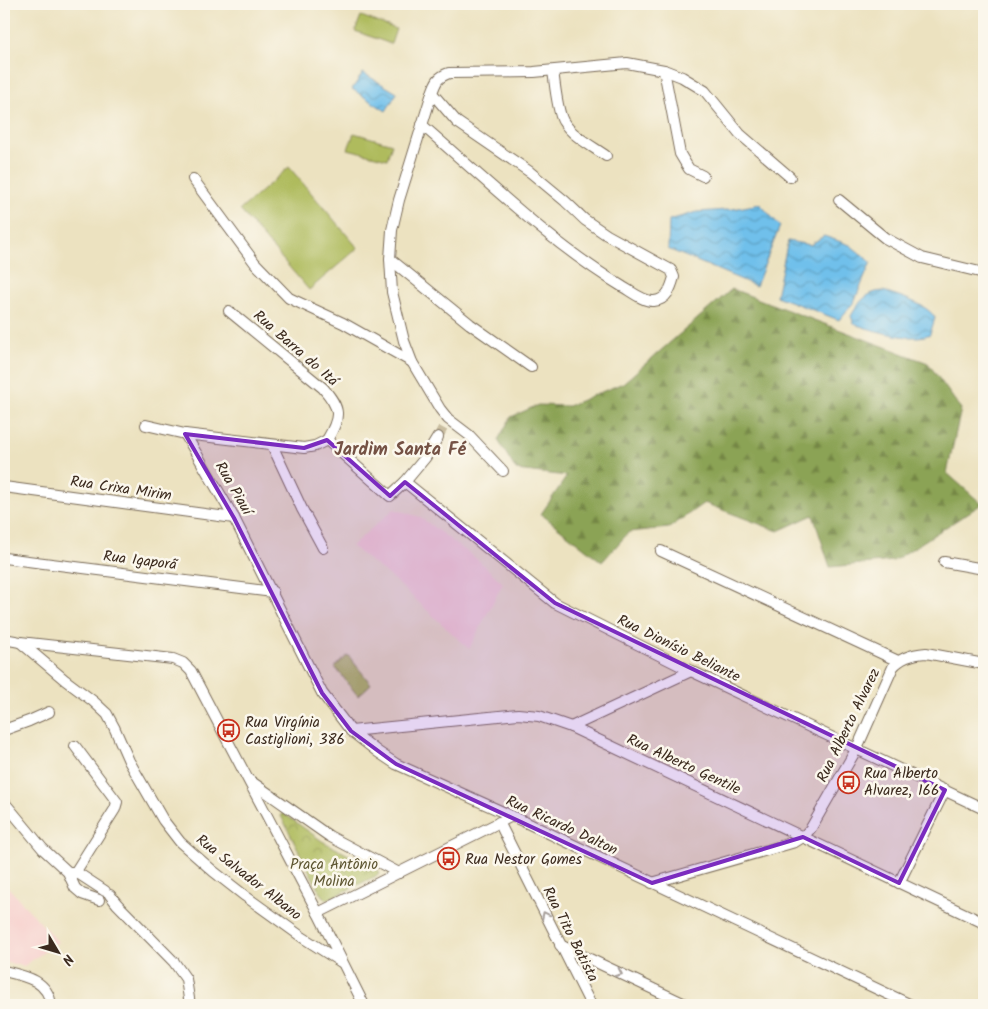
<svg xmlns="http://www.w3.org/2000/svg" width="988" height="1009" font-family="Kalam,sans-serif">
<defs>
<pattern id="forest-firs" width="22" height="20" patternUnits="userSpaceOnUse" patternTransform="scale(1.25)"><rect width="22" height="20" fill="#8ba354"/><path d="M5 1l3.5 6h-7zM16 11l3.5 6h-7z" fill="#738545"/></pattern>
<pattern id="park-crowns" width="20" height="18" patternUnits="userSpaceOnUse" patternTransform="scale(1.25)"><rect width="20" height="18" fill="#afbb5d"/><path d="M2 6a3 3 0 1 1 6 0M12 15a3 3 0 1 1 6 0" fill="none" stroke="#90984c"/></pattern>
<pattern id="water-waves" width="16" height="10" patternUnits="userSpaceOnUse" patternTransform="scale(1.25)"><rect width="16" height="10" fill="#6fc0eb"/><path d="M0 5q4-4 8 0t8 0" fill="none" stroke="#5c9cbe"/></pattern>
</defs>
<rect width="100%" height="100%" fill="#fbf7ec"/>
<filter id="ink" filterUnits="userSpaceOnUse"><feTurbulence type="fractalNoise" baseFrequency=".02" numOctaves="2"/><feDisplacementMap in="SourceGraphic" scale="10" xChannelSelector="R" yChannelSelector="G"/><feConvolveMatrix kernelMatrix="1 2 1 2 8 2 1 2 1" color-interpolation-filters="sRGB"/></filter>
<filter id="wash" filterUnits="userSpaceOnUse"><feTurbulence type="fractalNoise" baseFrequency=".0096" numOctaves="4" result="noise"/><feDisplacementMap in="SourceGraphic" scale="20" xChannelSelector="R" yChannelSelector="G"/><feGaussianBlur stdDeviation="1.12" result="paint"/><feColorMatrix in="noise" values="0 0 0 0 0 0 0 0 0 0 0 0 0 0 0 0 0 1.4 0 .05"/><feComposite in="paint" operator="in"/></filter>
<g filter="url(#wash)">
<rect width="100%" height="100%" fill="#ece2c0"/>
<g fill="#f7d0cd">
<path d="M394,509l26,8 58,43 25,23 -34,66 -77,-71 -41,-32z"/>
<path d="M6,885l52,57 -34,24 -20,-4v-76z"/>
</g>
<path fill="url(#forest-firs)" stroke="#636639" d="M732,289l196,74 33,46 -14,64 35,31 -89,57 -63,6 -17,-52 -35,16 -74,-28 -35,25 -40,4 -27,30 -61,-48 26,-38 -51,-6 -18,-30 13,-23 27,-12 30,1 55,-23z"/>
<path fill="url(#park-crowns)" stroke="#75723e" d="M283,813l39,28 55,29 2,1 -1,4 -51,25 -7,-8 -39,-76z"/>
<g fill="#afbb5d" stroke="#75723e">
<path d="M361,16l35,13 -5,15 -36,-13z"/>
<path d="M354,133l38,11 -5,15 -39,-10z"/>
<path d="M289,167l69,81 -49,42 -69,-80z"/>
<path d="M348,655l23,29 -13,12 -23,-29z"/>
</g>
<g fill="url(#water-waves)" stroke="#557584">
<path d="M363,73l34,20 -11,18 -34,-22z"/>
<path d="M760,204l20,22 -24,60 -88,-37 1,-29 28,-8 30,-2z"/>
<path d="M824,236l26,9 21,17 -17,40 -15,18 -63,-24 12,-55 22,4z"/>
<path d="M883,291c14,4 46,14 52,27l-5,16c-16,9 -59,-4 -76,-10l-3,-8c8,-14 15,-24 32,-25z"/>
</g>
</g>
<g filter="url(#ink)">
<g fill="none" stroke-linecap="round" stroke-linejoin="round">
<path stroke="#c9bda0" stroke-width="10" stroke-dasharray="10 5" stroke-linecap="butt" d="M438,437l6,-11"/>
<defs>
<g id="minor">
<path d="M664,70l16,84 9,15 14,7"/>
<path d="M553,71c2,13 4,39 10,50 9,15 29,25 43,35"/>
<path d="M432,93l-33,107 -7,30 -2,29 2,33 12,49 8,21 28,47 8,10 21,16 34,36"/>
<path d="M422,125c65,56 128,118 201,162 9,5 21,15 31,14 13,-1 17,-13 20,-24l-3,-7 -64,-35 -22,-15 -20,-19 -35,-29 -73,-50 -25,-29c4,-12 6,-16 17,-20l85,-1 93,-9 37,7 18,7 23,14 35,43 50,43"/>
<path d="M193,179l62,84 34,35 54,25 69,39"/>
<path d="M839,200l46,38 37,20 62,15"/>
<path d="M390,259l80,65 61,43"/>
<path d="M229,311l94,77c18,21 18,28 4,52"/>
<path d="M146,425l39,9 119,14 11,-2 12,-6"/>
<path d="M185,434l49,84 88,175 29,38 27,21 18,12 129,58 386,183"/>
<path d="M327,440l63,56 15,-14 150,121 136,68 293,138"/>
<path d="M272,445l30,64 21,39"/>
<path d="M405,482l20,-24 13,-21"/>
<path d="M4,487l230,31"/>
<path d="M661,551l237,110"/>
<path d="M4,558l269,34"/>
<path d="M944,562l40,7"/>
<path d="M4,639l16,3 153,17 10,4 8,8 127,242 46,92"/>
<path d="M20,642l45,38 28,21 14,13 7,13 15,34 34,59 17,22 33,29 32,25 57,41 39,25"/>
<path d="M571,727l120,-56"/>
<path d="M4,730l25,-9 20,-9"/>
<path d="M351,731l167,-17 21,2 32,11 413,196"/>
<path d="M249,780l80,56 70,37"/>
<path d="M4,802l39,47 25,23 7,16 7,6 17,6"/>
<path d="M499,822l92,183"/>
<path d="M69,872h7l29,19"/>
<path d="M71,879l44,-70 2,-7 -42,-56"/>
<path d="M652,883l143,-41 8,-5 8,-9 46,-80 36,-81c8,-10 20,-13 33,-14l58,11"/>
<path d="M899,883l46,-93"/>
<path d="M110,895l7,9 57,58 12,17 4,26"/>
<path d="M318,913l192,-96"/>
<path d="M560,945l127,60"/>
<path d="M4,971c21,5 44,9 47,34"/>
</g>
</defs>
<use href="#minor" stroke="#796a57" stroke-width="12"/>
<use href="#minor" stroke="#fff" stroke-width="10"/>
</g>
<defs><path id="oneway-chevron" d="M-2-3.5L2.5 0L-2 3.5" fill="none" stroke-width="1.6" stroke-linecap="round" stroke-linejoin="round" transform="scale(1.25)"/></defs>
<g stroke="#a79f9a">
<use href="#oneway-chevron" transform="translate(545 915) rotate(-116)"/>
<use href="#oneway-chevron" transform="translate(619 973) rotate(25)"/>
</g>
</g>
<path fill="#7b2cbf" fill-opacity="0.2" stroke="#7b2cbf" stroke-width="4" stroke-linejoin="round" d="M185,434l119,14 23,-8 63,56 15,-14 150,121 390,187 -46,93 -96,-46 -151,46 -256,-119 -45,-33 -29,-38 -88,-175z"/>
<defs>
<symbol id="bus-ring" viewBox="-11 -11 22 22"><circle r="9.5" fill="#fbf7ec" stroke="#c8321e" stroke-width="1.5"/><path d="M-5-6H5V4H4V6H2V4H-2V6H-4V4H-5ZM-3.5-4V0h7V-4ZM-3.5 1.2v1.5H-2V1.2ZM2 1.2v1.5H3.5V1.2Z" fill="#c8321e"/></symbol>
</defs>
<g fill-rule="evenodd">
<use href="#bus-ring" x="216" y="718" width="25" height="25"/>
<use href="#bus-ring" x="836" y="770" width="25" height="25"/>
<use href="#bus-ring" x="436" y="846" width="25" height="25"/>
</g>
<g text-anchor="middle" stroke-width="5" stroke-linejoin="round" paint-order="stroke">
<g font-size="15" fill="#3b2a1e" stroke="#fbf7ec">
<text transform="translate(296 348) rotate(41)" y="5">Rua Barra do Itá</text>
<text transform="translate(121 488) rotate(8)" y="5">Rua Crixa Mirim</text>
<text transform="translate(234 488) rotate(60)" y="5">Rua Piauí</text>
<text transform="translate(140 560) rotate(7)" y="5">Rua Igaporã</text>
<text transform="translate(679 648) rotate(26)" y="5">Rua Dionísio Beliante</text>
<text transform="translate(848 725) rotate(-64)" y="5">Rua Alberto Alvarez</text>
<text transform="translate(684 764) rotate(25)" y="5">Rua Alberto Gentile</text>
<text transform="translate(562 825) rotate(25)" y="5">Rua Ricardo Dalton</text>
<text transform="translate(249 877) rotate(38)" y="5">Rua Salvador Albano</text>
<text transform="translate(571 934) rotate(63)" y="5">Rua Tito Batista</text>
</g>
<g font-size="15" fill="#3b2a1e" stroke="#fbf7ec" text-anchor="start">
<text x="245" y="727">Rua Virgínia<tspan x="245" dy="17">Castiglioni, 386</tspan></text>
<text x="864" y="778">Rua Alberto<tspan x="864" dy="17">Alvarez, 166</tspan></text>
<text x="465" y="864">Rua Nestor Gomes</text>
</g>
<g font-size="15" fill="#5e5631" stroke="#fbf7ec">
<text x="334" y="869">Praça Antônio<tspan x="334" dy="17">Molina</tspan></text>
</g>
<g font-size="18" font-weight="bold" fill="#745144" stroke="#fbf7ec">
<text x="400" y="455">Jardim Santa Fé</text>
</g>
</g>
<rect width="988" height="1009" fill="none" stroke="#fbf7ec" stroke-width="20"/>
<g transform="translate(58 952) rotate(128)" stroke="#fbf7ec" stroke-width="4" paint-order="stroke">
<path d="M0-4L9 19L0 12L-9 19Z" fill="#3b2a1e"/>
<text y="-8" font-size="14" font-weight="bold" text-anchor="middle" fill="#3b2a1e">N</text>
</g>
</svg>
